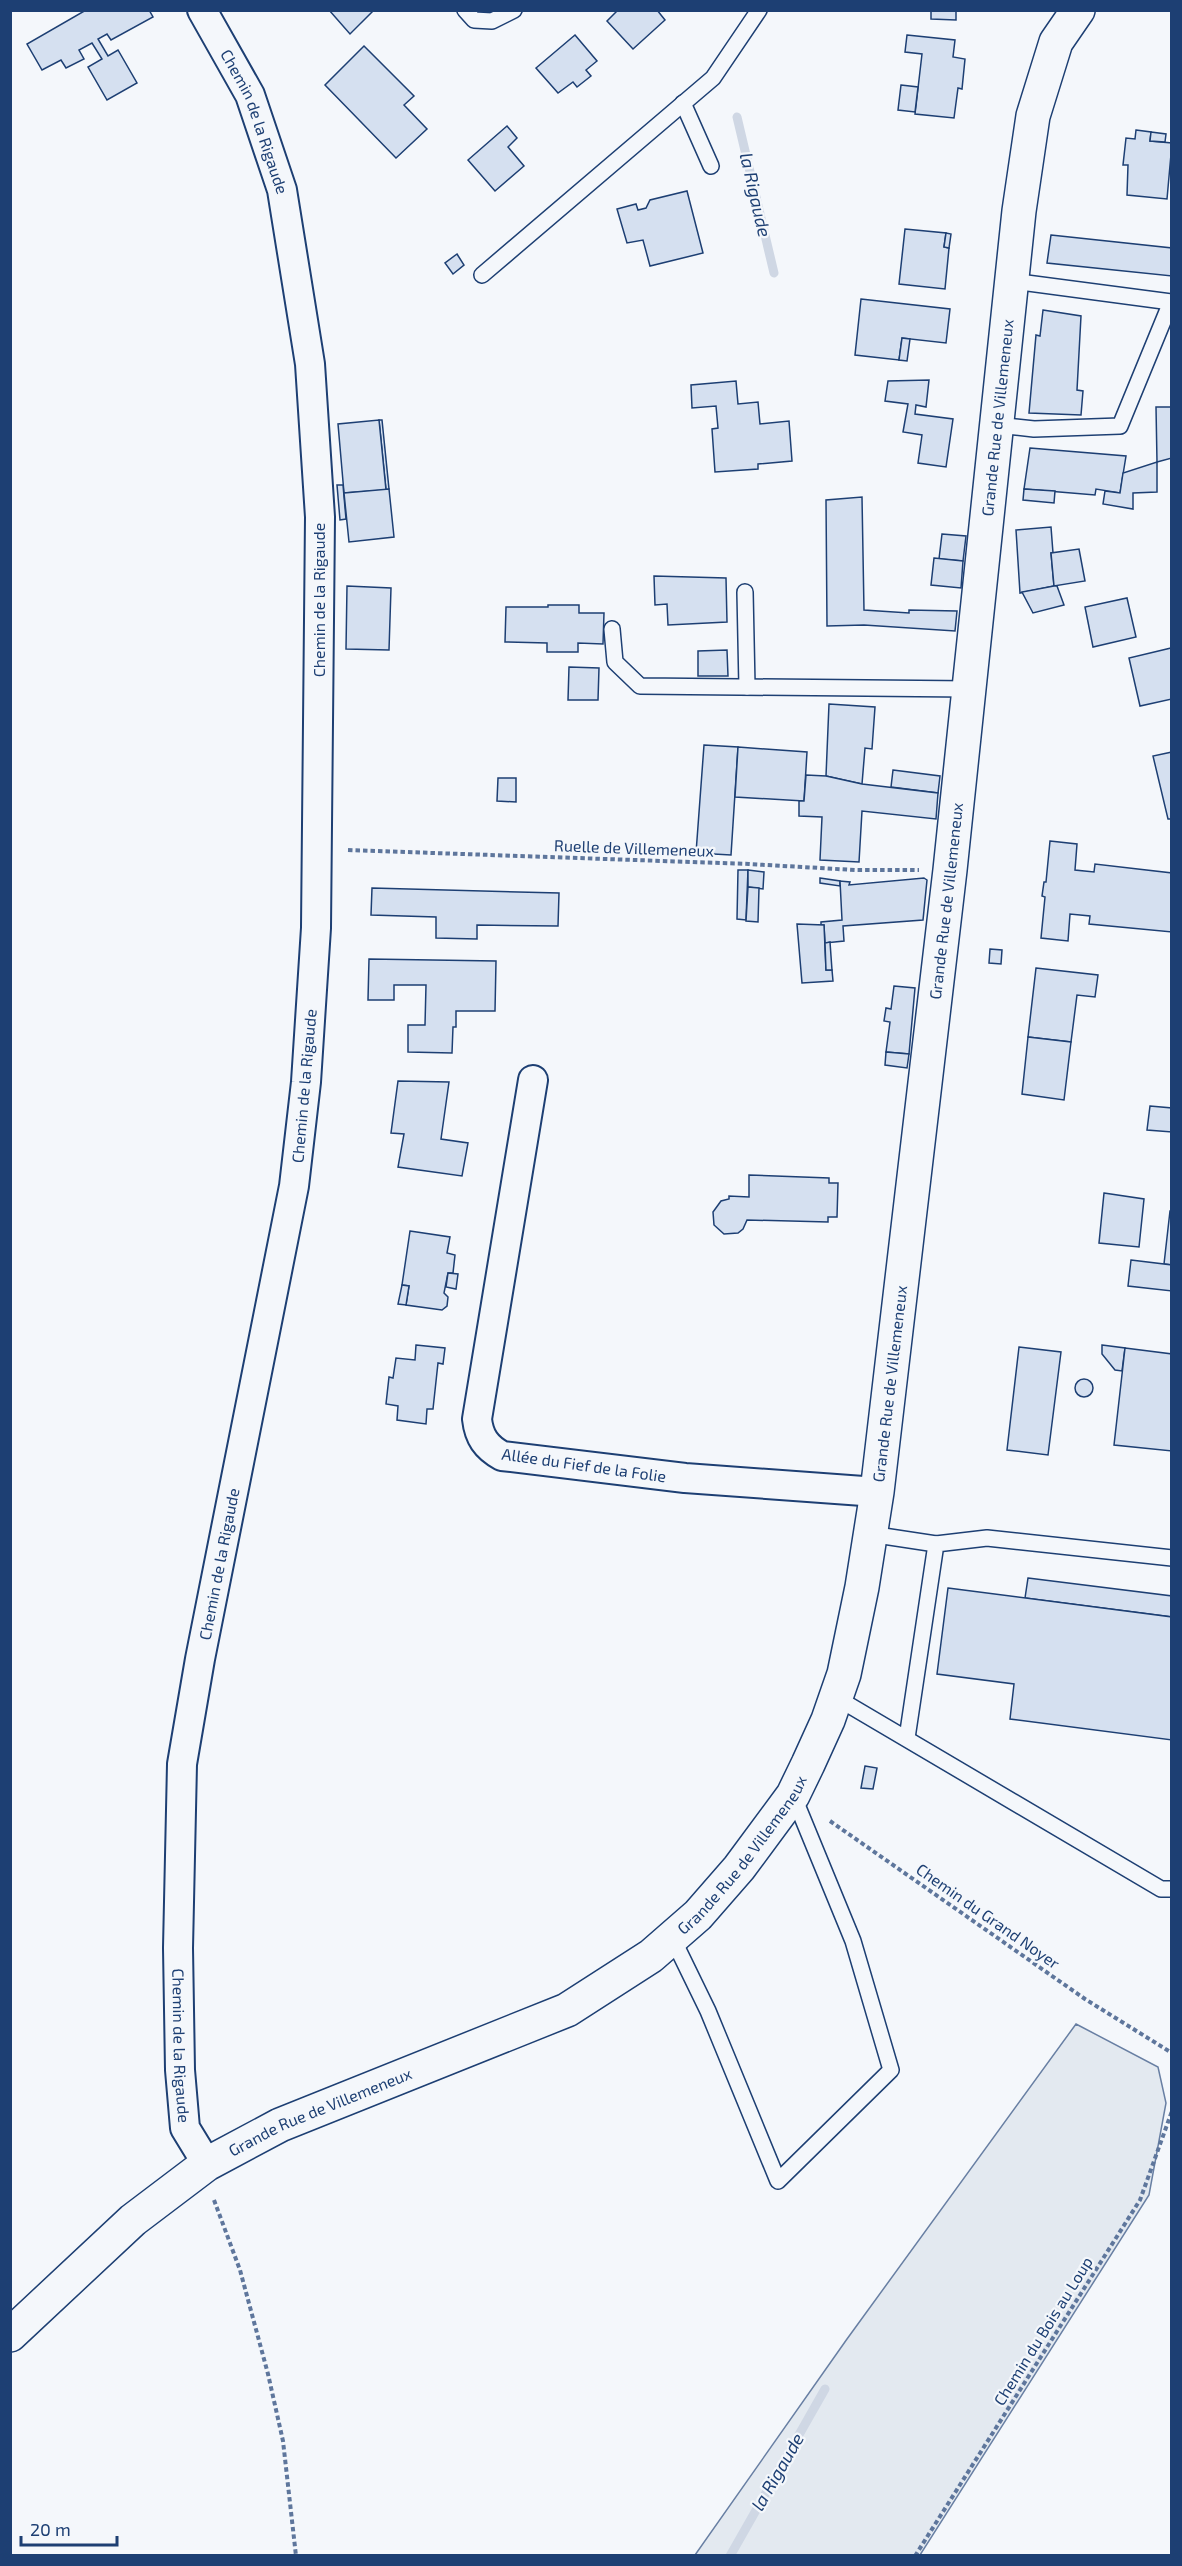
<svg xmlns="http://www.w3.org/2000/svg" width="1182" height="2566" font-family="'Exo 2',sans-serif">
<rect width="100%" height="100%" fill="#f4f7fb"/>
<path fill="#e3e9f0" stroke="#687fa3" stroke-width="1.5" d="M1076,2024l82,43 8,36 -17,92 -229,360h-225l152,-216z"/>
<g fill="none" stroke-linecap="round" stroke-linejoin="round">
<g stroke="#cfd7e4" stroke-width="9">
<path d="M737,117l37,156"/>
<path d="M730,2556l95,-167"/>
</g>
</g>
<g fill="#d5e0f0" stroke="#1d3f73" stroke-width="1.5">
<path d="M86,10h63l4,7 -42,23 -4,-6 -9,5 10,17 10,-6 19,33 -30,17 -19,-33 14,-8 -10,-16 -13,7 5,9 -18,9 -5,-8 -19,10 -15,-26z"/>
<path d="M329,10h45l-24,24z"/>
<path d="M618,10h39l8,10 -32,29 -26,-28z"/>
<path d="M931,10h25v10l-25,-1z"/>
<path d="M575,35l22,26 -11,9 5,6 -14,11 -4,-5 -15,11 -22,-25z"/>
<path d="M907,35l48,5 -2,17 12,2 -3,30 -4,-1 -4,30 -39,-4 7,-60 -17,-2z"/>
<path d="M364,46l50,50 -10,9 23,24 -31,29 -71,-73z"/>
<path d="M901,85l17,2 -3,25 -17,-2z"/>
<path d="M507,126l10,12 -9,9 16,19 -29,25 -27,-31z"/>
<path d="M1136,130l15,2 -1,9 22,2 -5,56 -40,-4 1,-30h-5l3,-27 9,1z"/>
<path d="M1151,132l15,2 -1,8 -15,-1z"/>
<path d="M687,191l16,62 -53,13 -7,-26 -16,3 -10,-34 19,-5 2,6 8,-2 4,-8z"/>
<path d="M905,229l41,4 -2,14 5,1 -4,41 -46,-5z"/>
<path d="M946,233l5,1 -2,14 -5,-1z"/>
<path d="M1051,235l121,13v28l-125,-13z"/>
<path d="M457,254l7,11 -11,9 -8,-11z"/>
<path d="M861,299l89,10 -4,34 -44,-5 -3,22 -44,-5z"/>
<path d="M1043,310l38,6 -4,74 6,1 -2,24 -52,-2 7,-78 4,1z"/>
<path d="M902,338l8,1 -3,22 -8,-1z"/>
<path d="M929,380l-3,27 -10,-2 -1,9 38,5 -7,48 -28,-4 4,-28 -19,-3 5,-28 -23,-3 3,-20z"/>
<path d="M736,381l2,23 20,-2 2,22 29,-3 3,40 -34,3v5l-43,3 -3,-43 6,-1 -2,-22 -24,2 -1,-23z"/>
<path d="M1156,407h16v51l-15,4z"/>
<path d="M379,420h3l7,69 -3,1z"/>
<path d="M379,420l7,70 -42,3 -6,-69z"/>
<path d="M1030,448l96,8 -6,37 -24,-4 -1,6 -71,-6z"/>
<path d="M1157,462v30l-24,1v16l-30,-5 2,-13 15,2 3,-20z"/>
<path d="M337,485h6l3,34 -6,1z"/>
<path d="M389,489l5,48 -45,5 -5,-49z"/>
<path d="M1024,489l31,2 -1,12 -31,-3z"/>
<path d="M862,497l2,113 45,3v-3l48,1 -2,20 -91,-6 -37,1 -1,-126z"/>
<path d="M1051,527l2,26h-2l3,33 -34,7 -4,-63z"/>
<path d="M942,534l24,2 -3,25 -24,-2z"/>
<path d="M1079,549l6,32 -31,5 -3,-33z"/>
<path d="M934,558l29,3 -2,27 -30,-3z"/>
<path d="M654,576l72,2 1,44 -59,3 -1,-21 -12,1z"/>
<path d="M347,586l44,2 -2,62 -43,-1z"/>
<path d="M1054,586h3l7,19 -31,8 -11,-21z"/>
<path d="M1127,598l9,39 -43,10 -8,-40z"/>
<path d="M548,605h31v8h25l-1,31 -25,-1v9h-31v-9l-42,-1 1,-35h42z"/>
<path d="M1171,648l1,51 -32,7 -11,-48z"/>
<path d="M727,650l1,26h-30v-25z"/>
<path d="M569,667l30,1 -1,32h-30z"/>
<path d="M829,704l46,3 -3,42 -7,-1 -3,36 -36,-8z"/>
<path d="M704,745l34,2 -7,108 -35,-2z"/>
<path d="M738,747l69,5 -3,49 -69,-4z"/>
<path d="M1172,752v67h-4l-15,-63z"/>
<path d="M893,770l47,6 -2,17 -47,-6z"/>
<path d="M806,775l20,1 36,8 76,9 -2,26 -74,-8 -3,51 -39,-2 2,-43 -23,-1v-15h5z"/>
<path d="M498,778h18v24l-19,-1z"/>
<path d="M1050,841l27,3 -2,26 19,2 1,-8 77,9v59l-83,-8 1,-8 -20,-2 -2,27 -27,-3 4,-41 -3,-1 2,-14h2z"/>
<path d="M738,870h10l-2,50 -9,-1z"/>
<path d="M748,870l16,2 -1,17 -15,-2z"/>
<path d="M820,878l20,3v5l-20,-3z"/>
<path d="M924,878l3,2 -4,40 -80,6 1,15 -19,2 -1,-18h-3v-3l21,-2 -2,-39 10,1 -1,3z"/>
<path d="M748,887l11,1 -1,34 -12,-1z"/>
<path d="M372,888l187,5 -1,33 -81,-1v14l-41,-1v-21l-65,-2z"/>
<path d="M797,924l27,1 2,45h6l1,11 -31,2z"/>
<path d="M830,942l2,28h-6l-1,-27z"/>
<path d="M990,949l12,1 -1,14 -12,-1z"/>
<path d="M369,959l127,2 -1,50h-39v16h-3l-1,26 -44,-1v-27h17l1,-40h-32v15h-26z"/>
<path d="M1036,968l62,7 -3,22 -18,-2 -6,47 -43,-5z"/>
<path d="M894,986l21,2 -6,66 -23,-2 4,-30 -6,-1 2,-13 5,1z"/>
<path d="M1028,1037l43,5 -7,58 -42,-6z"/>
<path d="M886,1052l23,2 -2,14 -22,-3z"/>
<path d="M398,1081l51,1 -8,57 27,4 -6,33 -64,-9 6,-33 -13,-1z"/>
<path d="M1150,1106l22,2v24l-25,-2z"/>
<path d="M749,1175l80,3v5h9l-1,34h-9v5l-81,-2 -4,9 -5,4 -14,1 -10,-9 -1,-13 8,-11 8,-2v-3l20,1z"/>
<path d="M1104,1193l40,6 -5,48 -40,-4z"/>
<path d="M1170,1211h2v54l-8,-1z"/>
<path d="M410,1231l40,6 -3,16 8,2 -2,18h-5l-4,20 4,4 -1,9 -5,4 -36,-5 3,-19 -7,-1z"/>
<path d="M1131,1260l41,5v26l-44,-5z"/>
<path d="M448,1273l10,1 -2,15 -10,-2z"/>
<path d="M402,1285l7,1 -3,19 -8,-1z"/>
<path d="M416,1345l29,3 -2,16 -5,-1 -5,46h-6l-1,15 -29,-4 1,-14 -12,-2 3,-27 4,1 3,-20 19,2z"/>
<path d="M1102,1345l23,3 -3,23 -7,-1 -13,-16z"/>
<path d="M1019,1347l42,5 -13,103 -41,-5z"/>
<path d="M1125,1348l47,6v97l-58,-6z"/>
<circle cx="1084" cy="1388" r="9"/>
<path d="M1028,1578l144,18v21l-147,-19z"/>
<path d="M948,1588l224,29v123l-162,-21 4,-35 -77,-10z"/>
<path d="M865,1766l12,2 -4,21 -12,-1z"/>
</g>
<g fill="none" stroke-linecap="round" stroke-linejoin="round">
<defs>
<g id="service">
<path d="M465,10l9,10 18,1 22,-11"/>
<path d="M683,103l28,63"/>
<path d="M482,275l231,-197 46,-68"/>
<path d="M997,425l37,4 86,-3 51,-124 -159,-21"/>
<path d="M745,592l2,95"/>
<path d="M612,629l3,33 25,24 330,3"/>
<path d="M870,1534l66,10"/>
<path d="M837,1698l324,191h11"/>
<path d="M907,1738l29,-194 51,-6 185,20"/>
<path d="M672,1937l36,74 70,170 113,-111 -38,-129 -60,-146"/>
</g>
<g id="minor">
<path id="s1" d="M202,10l48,85 32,95 28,174 10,153 -4,411 -10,154 -12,104 -94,473 -18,105 -4,184 2,122 5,58 22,36"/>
<path d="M533,1080l-56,339c2,18 9,28 25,37l183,22 192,14"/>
</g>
<g id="secondary">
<path id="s2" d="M10,2335l123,-115 74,-56 73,-39 287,-115 84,-54 47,-41 41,-47 54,-73 15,-31 20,-44 16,-46 18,-87 15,-95 73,-622 69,-659 14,-95 23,-74 22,-32"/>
</g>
</defs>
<use href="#service" stroke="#1d3f73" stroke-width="18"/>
<use href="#minor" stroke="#1d3f73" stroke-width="32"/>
<use href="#secondary" stroke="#1d3f73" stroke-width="36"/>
<g stroke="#5e769c" stroke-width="4" stroke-dasharray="4.5 3" stroke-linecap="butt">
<path d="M348,850l401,14 106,6h64"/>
<path d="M830,1821l255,178 87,54"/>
<path d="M214,2200l26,70 28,104 15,67 13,115"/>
<path d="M915,2556l225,-356 32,-89"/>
</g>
<use href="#service" stroke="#f4f7fb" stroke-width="15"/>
<use href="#minor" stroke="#f4f7fb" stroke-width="28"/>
<use href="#secondary" stroke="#f4f7fb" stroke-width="33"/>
</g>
<g text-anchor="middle" stroke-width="4.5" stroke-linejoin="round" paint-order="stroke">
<g font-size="16" fill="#1d3f73" stroke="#f4f7fb">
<text dy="6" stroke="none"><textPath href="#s1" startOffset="124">Chemin de la Rigaude</textPath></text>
<text dy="6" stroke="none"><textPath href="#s2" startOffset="2366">Grande Rue de Villemeneux</textPath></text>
<text transform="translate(319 600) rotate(-90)" y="6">Chemin de la Rigaude</text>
<text transform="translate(634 848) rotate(2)" y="6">Ruelle de Villemeneux</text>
<text dy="6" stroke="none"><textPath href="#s2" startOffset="1880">Grande Rue de Villemeneux</textPath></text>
<text transform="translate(304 1086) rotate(-85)" y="6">Chemin de la Rigaude</text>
<text dy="6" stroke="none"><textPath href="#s2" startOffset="1394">Grande Rue de Villemeneux</textPath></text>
<text transform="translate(584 1465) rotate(8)" y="6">Allée du Fief de la Folie</text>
<text transform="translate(219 1564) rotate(-79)" y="6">Chemin de la Rigaude</text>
<text dy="6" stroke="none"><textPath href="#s2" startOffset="890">Grande Rue de Villemeneux</textPath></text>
<text transform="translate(988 1916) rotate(35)" y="6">Chemin du Grand Noyer</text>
<text dy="6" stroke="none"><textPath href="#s1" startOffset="2068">Chemin de la Rigaude</textPath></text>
<text dy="6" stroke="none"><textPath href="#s2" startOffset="386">Grande Rue de Villemeneux</textPath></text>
<text transform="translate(1043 2331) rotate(-58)" y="6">Chemin du Bois au Loup</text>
</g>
<g font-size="18" font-style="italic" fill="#1d3f73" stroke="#f4f7fb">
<text transform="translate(755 195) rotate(77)" y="6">la Rigaude</text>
<text transform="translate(778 2472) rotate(-60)" y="6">la Rigaude</text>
</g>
</g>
<rect width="1182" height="2566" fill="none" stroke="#1d3f73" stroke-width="24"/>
<path d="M21 2536v9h96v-9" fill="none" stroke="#1d3f73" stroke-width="3"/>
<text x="30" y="2536" font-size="18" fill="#1d3f73" stroke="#f4f7fb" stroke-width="4.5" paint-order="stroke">20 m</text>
</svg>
